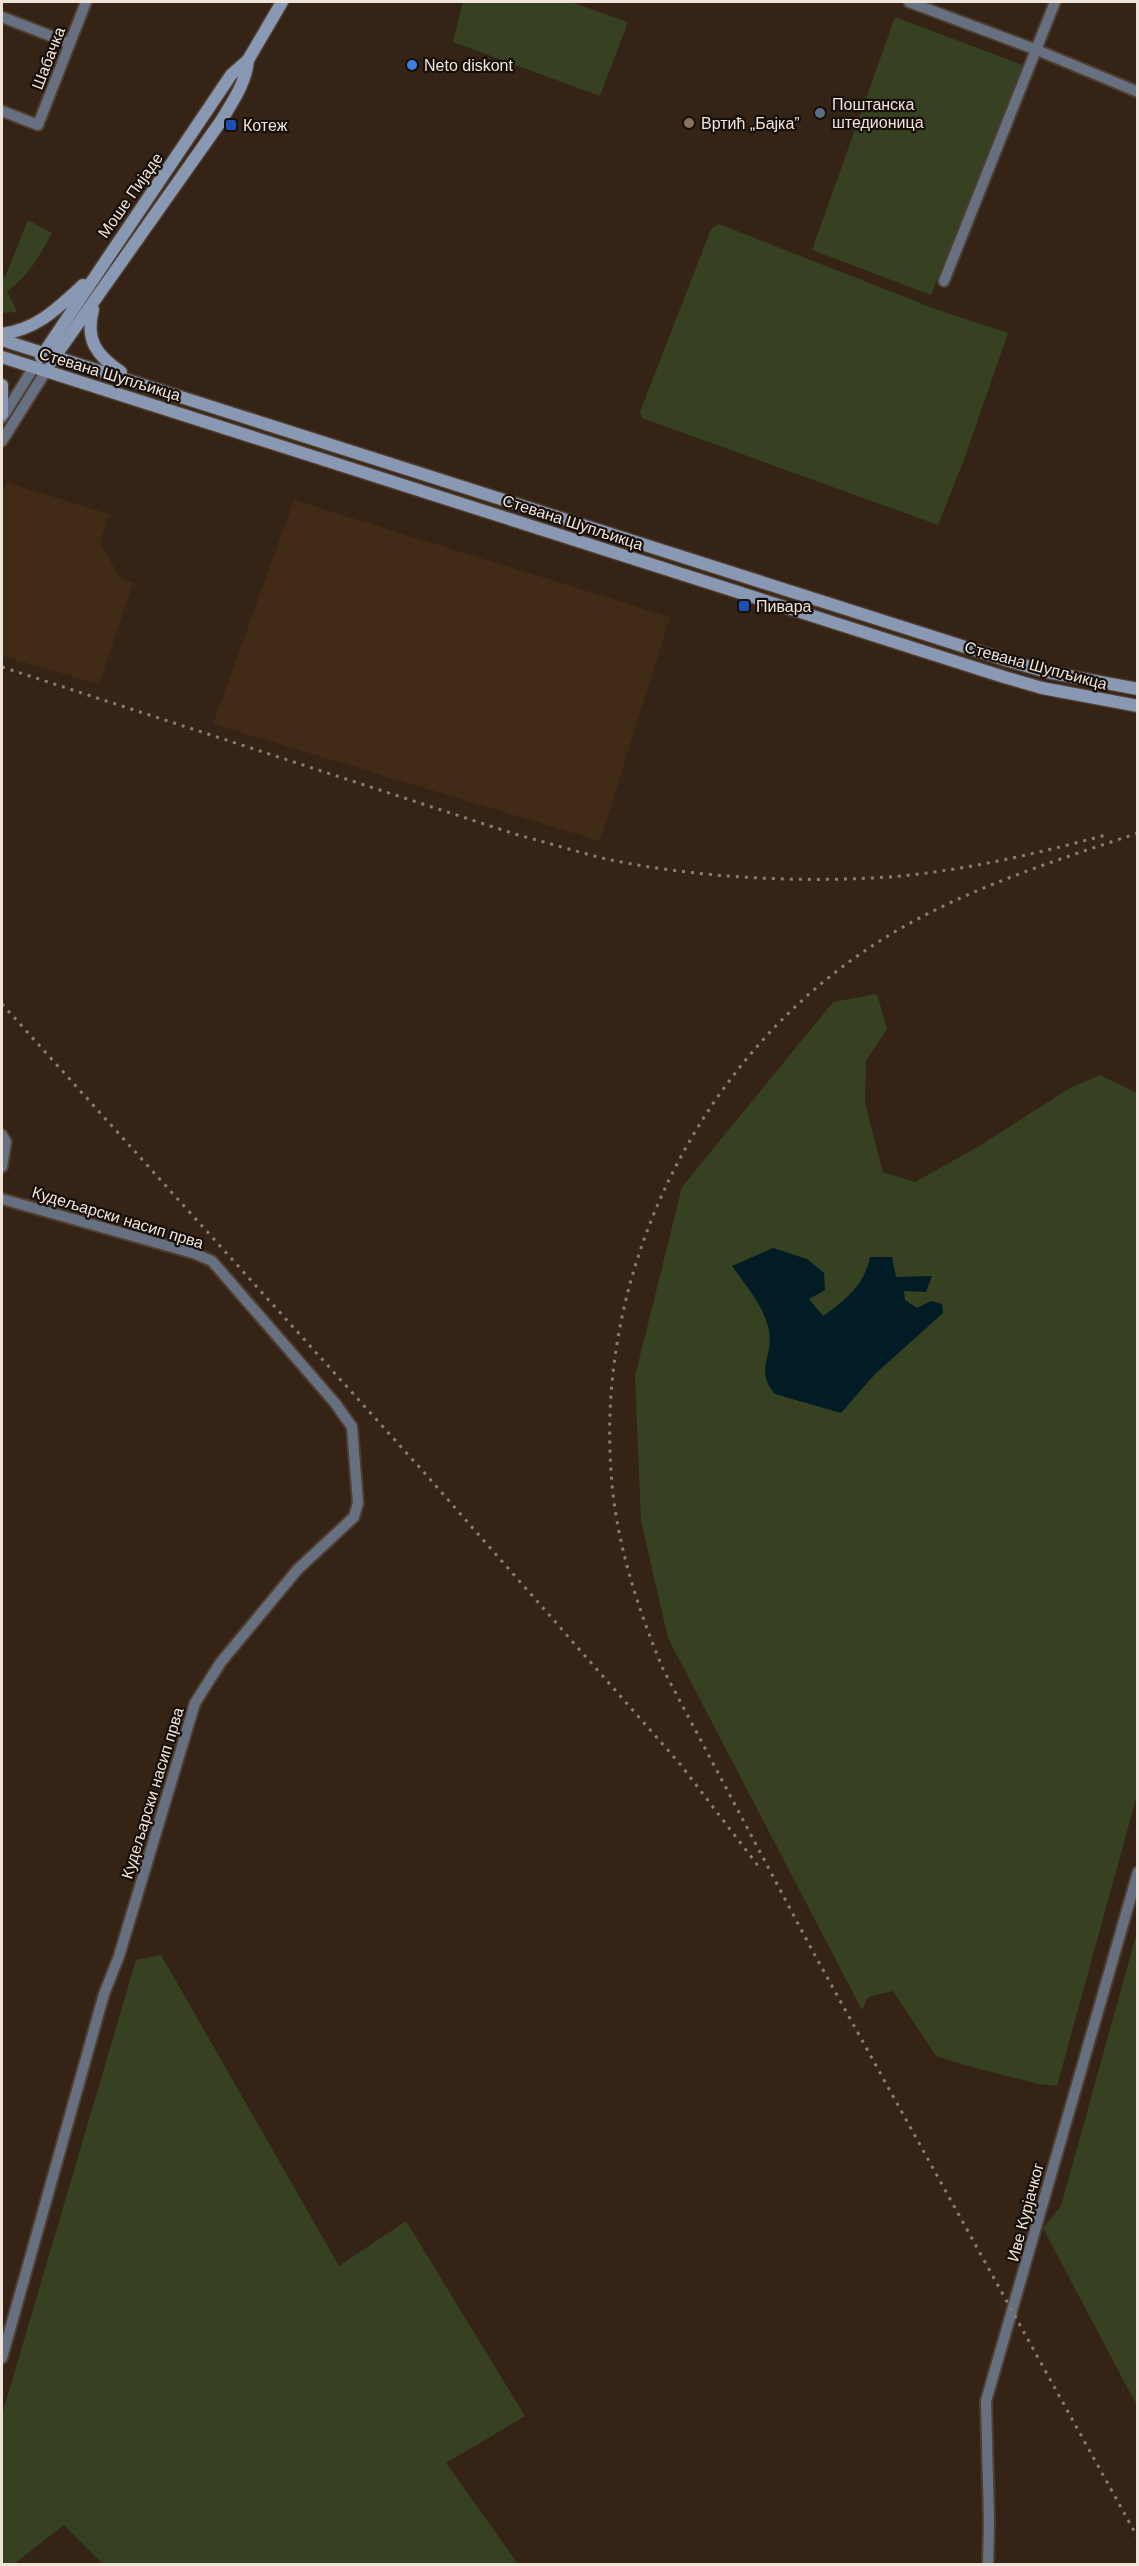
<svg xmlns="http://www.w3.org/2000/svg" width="1139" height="2566" font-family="Helvetica,sans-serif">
<rect width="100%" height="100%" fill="#352415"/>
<g fill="#412b16">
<path d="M8,483l101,31 -9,29 21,37 12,3 -34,101 -97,-28v-164z"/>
<path d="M294,500l376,117 -70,224 -387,-117z"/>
</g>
<g fill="#354120">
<path d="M463,2h108l57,20 -28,74 -147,-54z"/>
<path d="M895,17l128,48 -92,230 -119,-45z"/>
<path d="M28,220l24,13c-12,21 -24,45 -45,58l10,21 -15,1v-37l3,1z"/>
<path d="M719,224l219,86 70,23 -43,124 -27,68 -296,-107 -2,-6 71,-183z"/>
<path d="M877,994l10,35 -21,32 -1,42 18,69 32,10 66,-37 89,-57 30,-13 37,18v702l-80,291 -18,-2 -71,-18 -32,-10 -43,-65 -25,6 -6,13 -194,-372 -27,-117 -6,-145 47,-189 151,-185z"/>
<path d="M1137,1932v474l-94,-178 18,-22z"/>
<path d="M161,1955l178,311 67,-45 119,195 -79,47 72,101h-415l-39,-39 -50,39h-12v-149l134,-455z"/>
</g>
<path fill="#011c24" d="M773,1248l34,11 17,14 1,17 -16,9 14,17c22,-15 42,-32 47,-59h22l4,20 36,-1 -6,16 -22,-1 1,9 12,8 14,-7 11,3 1,9 -68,61 -34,39 -66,-19c-21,-23 -1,-38 -6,-63 -4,-24 -23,-45 -37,-65z"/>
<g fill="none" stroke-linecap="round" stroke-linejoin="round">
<defs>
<g id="minor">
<path d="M909,2l128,48 101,42"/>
<path d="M2,17l67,26"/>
<path d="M2,111l36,14 48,-123"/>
<path d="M944,281l111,-279"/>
<path d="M2,418l32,-51"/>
<path d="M2,441l44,-70"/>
<path d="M2,1135l4,7 -4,25"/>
<path d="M2,1199l191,54 19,8 123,142 17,24 6,76 -4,14 -56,52 -77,93 -26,41 -76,253 -15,38 -102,364"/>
<path d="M988,2564l1,-43 -3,-120 152,-529"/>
</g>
<g id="secondary">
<path d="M93,309c-8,31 3,46 28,63"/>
<path d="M2,334c35,-5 55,-25 81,-49"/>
<path d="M2,340l1007,321 38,11 91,17"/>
<path d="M2,357l1002,320 38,11 96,18"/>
<path d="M41,357l190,-282 17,-15 34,-58"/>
<path d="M51,362l170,-241c12,-20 25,-38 27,-61"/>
<path d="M2,385v29"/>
</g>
</defs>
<use href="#minor" stroke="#4f3f31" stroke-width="14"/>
<use href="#secondary" stroke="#4f3f31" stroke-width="15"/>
<use href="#minor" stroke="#677080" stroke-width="10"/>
<use href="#secondary" stroke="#8a99b3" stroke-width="12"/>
<g stroke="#8a7c70" stroke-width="3" stroke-dasharray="3 6" stroke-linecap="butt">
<path d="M2,667l516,168c27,7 53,15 80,22 90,21 210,27 303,19 70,-7 138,-23 205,-41"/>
<path d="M1138,833c-99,33 -199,64 -285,126 -159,114 -256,315 -242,512 4,68 26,136 52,198l149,281 326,588"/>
<path d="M2,1004l419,465 259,295 79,103"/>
</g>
</g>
<circle fill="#3f7fe0" stroke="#170f09" stroke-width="2" cx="412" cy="65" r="6"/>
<circle fill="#5c6f8a" stroke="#170f09" stroke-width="2" cx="820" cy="113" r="6"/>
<circle fill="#8d6e63" stroke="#170f09" stroke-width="2" cx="689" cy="123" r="6"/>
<g fill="#1a4fb4" stroke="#170f09" stroke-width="2">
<rect x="225" y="119" width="12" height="12" rx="3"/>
<rect x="738" y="600" width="12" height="12" rx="3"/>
</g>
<g text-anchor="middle" stroke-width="4.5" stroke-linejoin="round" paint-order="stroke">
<g font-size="16" fill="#efe4da" stroke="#170f09">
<text transform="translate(48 58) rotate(-69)" y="6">Шабачка</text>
<text transform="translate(130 195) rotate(-55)" y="6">Моше Пијаде</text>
<text transform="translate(110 374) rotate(17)" y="6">Стевана Шупљикца</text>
<text transform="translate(573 522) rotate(18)" y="6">Стевана Шупљикца</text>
<text transform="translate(1036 665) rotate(15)" y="6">Стевана Шупљикца</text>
<text transform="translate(118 1217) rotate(17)" y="6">Кудељарски насип прва</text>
<text transform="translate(152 1793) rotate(-73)" y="6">Кудељарски насип прва</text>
<text transform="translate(1025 2212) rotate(-75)" y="6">Иве Курјачког</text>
</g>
<g font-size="16" fill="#efe4da" stroke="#170f09" text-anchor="start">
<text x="424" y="71">Neto diskont</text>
<text x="832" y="110">Поштанска<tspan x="832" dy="18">штедионица</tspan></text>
<text x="701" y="129">Вртић „Бајка”</text>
<text x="243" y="131">Котеж</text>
<text x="756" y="612">Пивара</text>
</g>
</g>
<rect width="1139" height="2566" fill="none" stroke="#efe4da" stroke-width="6"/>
</svg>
